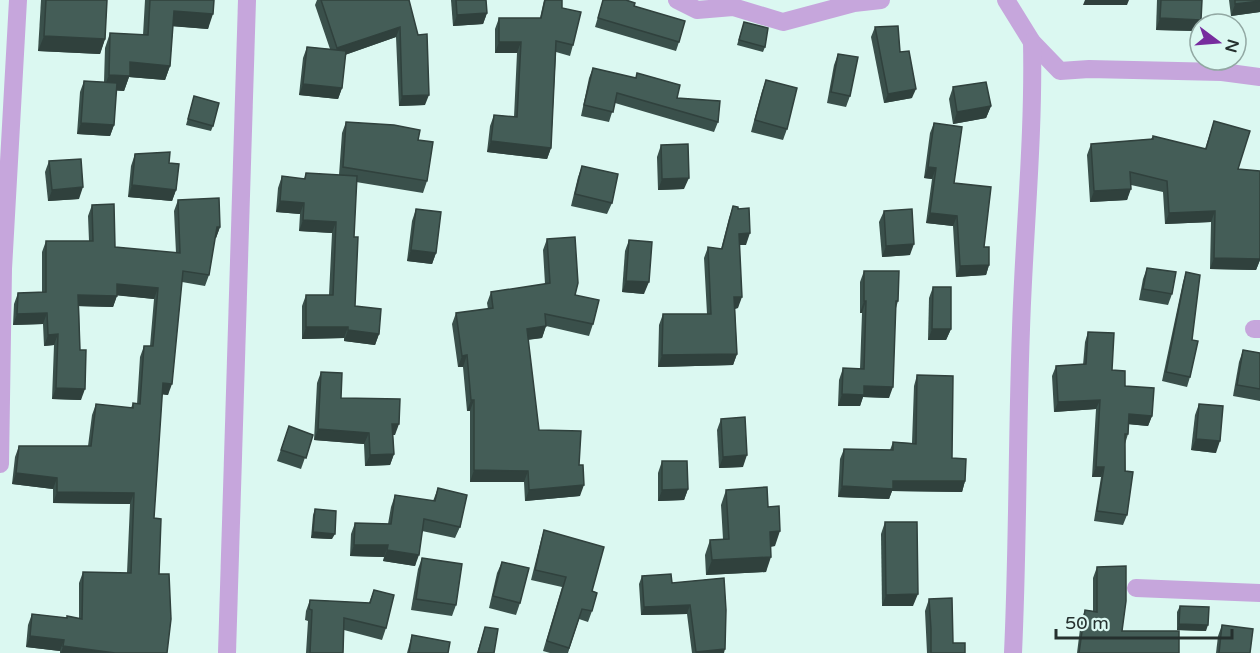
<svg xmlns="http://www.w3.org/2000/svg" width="1260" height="653" font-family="'Varela Round',sans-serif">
<rect width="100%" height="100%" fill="#dbf8f1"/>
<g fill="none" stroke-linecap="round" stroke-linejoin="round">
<g stroke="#c6a6dc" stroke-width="18">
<path d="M677,0l20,10 36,-3 50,15 71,-19 27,-3"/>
<path d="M1006,0l26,42 28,29 29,-2 133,3 38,5"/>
<path d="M1254,329h6"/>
<path d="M0,464l3,-195 15,-269"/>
<path d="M1136,588l124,5"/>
<path d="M227,653l20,-653"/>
<path d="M1013,653c5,-108 4,-216 8,-324 3,-96 13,-191 11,-287"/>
</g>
</g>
<g fill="#3a504b">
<path d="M41,0h66l-2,39 -5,15 -62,-3z"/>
<path d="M145,0h69l-6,29 -35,-3 -3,40 -5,14 -36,-3 -5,14 -8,-1 -2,35 -4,11 -33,-2 3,-42 4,-11 20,1 1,-34 5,-15 33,2z"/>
<path d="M317,0h92l16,105 -26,1 -3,-69 -51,18 -3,33 -4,11 -39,-4 4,-37 4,-11 23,2 -15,-44z"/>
<path d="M451,0h35l1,13 -4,11 -30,2z"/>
<path d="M544,0h18v8l11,37 -3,11 -14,-4 -5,96 -4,11 -60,-7 3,-26 4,-11 20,2 3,-64h-22v-24l4,-11h41z"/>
<path d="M603,0h23l53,42 -3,9 -81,-24z"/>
<path d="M1157,0h45l-5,31 -41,-1z"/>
<path d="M1229,0h31v12l-29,4z"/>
<path d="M744,22l21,25 -2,5 -26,-7z"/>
<path d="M875,27l25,25 12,46 -28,5 -13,-66z"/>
<path d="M838,54l12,42 -4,11 -19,-4 7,-38z"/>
<path d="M593,68l84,30 41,24 -4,10 -99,-29 -6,19 -28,-6 8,-38z"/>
<path d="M766,80l21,49 -4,11 -32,-8 11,-41z"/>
<path d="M953,87l38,19 -5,12 -33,6 -4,-25z"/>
<path d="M194,96l19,30 -2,5 -25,-6z"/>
<path d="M1214,121l24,48 22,2v89l-4,10 -46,-1 1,-47 -46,2 -2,-32 -32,-7 -4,15 -37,2 -3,-47 4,-11 60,-5 2,-3 52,13z"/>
<path d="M346,122l72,18 9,41 -4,12 -67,-11 -2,55 1,69 24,28 -4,11 -31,-4v-3l-42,1v-33l4,-11h23l3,-62 -33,-2 1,-17 -24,-2 2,-24 4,-12 22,3 2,-6 33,2 3,-42z"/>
<path d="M934,123l20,60 30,64 5,18 -3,10 -30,2 -3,-51 -27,-3 6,-44 -8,-1 6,-45z"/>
<path d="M661,145l23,44 -26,1 -1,-33z"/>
<path d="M135,154l41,36 -4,11 -44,-4 3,-31z"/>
<path d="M49,161l30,38 -31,2 -3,-29z"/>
<path d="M582,166l30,37 -5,11 -36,-8 7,-29z"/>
<path d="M178,200l42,27 -4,11h-1l-6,37 -4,11 -23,-4 -14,113 -6,-1 -8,124 13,135h-107v-2l-34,-4 2,-22 4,-11 35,4h12v-35l4,-11 44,1 3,-69 -77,-1v-14l-41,-5 3,-27 4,-11h69l4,-31 4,-11 35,4 2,-5 4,1 3,-47 4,-11h6l4,-47 -37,-4 -4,12 -34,-1 2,94 -29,-1 2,-54 -10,1 -1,-22 -30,1 1,-21 4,-11h24v-41l4,-11h43l-1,-25 4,-11 23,42 61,6 -2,-42z"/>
<path d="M733,206l13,39h-6l-2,63 -3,1 2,45 -4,11 -75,2 1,-42 4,-11h44l-3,-56 4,-11 13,2 8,-31z"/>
<path d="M416,209l20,44 -4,11 -25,-3 5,-40z"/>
<path d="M884,211l26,44 -28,2 -3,-35z"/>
<path d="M547,239l28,56 18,29 -4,12 -43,-10 -4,12 -14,2 11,90 40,35 1,31 -55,5 -1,-19h-54v-71h-3l-4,-44h-5l-6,-43 4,-11 32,-4 -1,-6 4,-11 54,-8 -2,-34z"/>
<path d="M629,240l15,54 -22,-2 3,-41z"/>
<path d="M1147,268l25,26 -4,11 -29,-5 4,-21z"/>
<path d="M864,271l34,30 -2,7 -7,90 -26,-1 -3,9h-22l1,-26 4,-12 17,1 2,-56h-2v-31z"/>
<path d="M1186,272l6,68 -2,37 -3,10 -25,-6 21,-99z"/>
<path d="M933,287l18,42 -5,11h-18l1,-42z"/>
<path d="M1088,332l24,38 40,46 -4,10 -19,-2 -1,10 -3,10 2,71 -4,10 -29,-4 7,-44h-9l4,-68 -42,3 -2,-36 4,-10 27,-1 2,-23z"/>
<path d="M1243,350l17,3v48l-27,-5 6,-34z"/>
<path d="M321,372l20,26 54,37h-2l1,19 -4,11 -25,1 -1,-22 -50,-4 3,-57z"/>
<path d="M917,375l35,83 13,23 -3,11 -70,-1 -3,8 -51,-2 2,-38 4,-10 46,1 3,-8 19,1 2,-57z"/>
<path d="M1199,404l17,49 -25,-3 4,-35z"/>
<path d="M721,419l22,48 -24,1 -2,-38z"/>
<path d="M289,426l24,9 -12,34 -24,-8z"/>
<path d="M662,461l26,28 -4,11 -26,1v-28z"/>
<path d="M438,488l22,39 -5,11 -33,-7 -7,35 -32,-5 1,-4 -34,-1 1,-22 4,-11 33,1 3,-17 4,-12 38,6z"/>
<path d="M726,490l42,17 7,39 -5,1 -4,25 -60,3 -1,-20 5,-15 13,-1 -2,-34z"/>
<path d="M315,509l17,30 -21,-1 2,-23z"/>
<path d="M885,522l28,84h-31l-1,-72z"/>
<path d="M544,530l48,61v20l-4,11 -9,-3 -11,34h-18l-7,-2 19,-64 -31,-7 10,-40z"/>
<path d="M422,558l34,47 -4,11 -41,-6 7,-41z"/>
<path d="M502,562l18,41 -4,12 -27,-7 8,-35z"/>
<path d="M1097,567l25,64 57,22h-102l4,-32 4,-11 8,1v-33z"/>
<path d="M642,576l30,7 52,-5v75h-32l-5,-39 -46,1 -2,-31z"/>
<path d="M374,590l12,38 -4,12 -38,-10 -1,23h-37l2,-32 -3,-1 1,-9 4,-11 59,3z"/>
<path d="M929,599l24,44 12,10h-38l-2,-42z"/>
<path d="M1180,606l26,25 -29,-1v-18z"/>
<path d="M1222,625l28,28h-34l2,-17z"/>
<path d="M485,627l9,26h-17z"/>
<path d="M412,635l36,18h-41z"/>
</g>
<g fill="#30413d">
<path d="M1085,0h44l-2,5h-44z"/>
<path d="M1260,1v11l-29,4 4,-12z"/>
<path d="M174,11l39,3 -5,15 -39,-3z"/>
<path d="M487,13l-4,11 -30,2 4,-11z"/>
<path d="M1160,18l41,2 -4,11 -41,-1z"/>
<path d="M400,27l-4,10 -63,22 4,-11z"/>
<path d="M44,36l61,3 -5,15 -62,-3z"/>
<path d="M499,42h22l-4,11h-22z"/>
<path d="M130,62l40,4 -5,14 -36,-3 -5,14 -21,-1 6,-15z"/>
<path d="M303,84l39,4 -4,11 -39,-4z"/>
<path d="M916,89l-4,9 -28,5 4,-9z"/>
<path d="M429,95l-4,10 -26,1 3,-10z"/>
<path d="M991,106l-5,12 -33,6 4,-12z"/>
<path d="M81,123l33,2 -4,11 -33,-2z"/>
<path d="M491,141l60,7 -4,11 -60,-7z"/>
<path d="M928,167l8,1 -4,11 -8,-1z"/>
<path d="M689,178l-5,11 -26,1 4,-11z"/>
<path d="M132,185l44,5 -4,11 -44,-4z"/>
<path d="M83,187l-4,12 -31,2 4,-11z"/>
<path d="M1131,189l-4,11 -37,2 4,-11z"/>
<path d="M280,201l24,2 -4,11 -24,-2z"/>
<path d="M1215,211l-4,11 -46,2 4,-11z"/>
<path d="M930,213l27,3 -4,10 -27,-3z"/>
<path d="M303,220l33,2 -4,11 -33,-2z"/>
<path d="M217,227h3l-4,11h-3z"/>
<path d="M750,233l-4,12h-11l4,-11z"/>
<path d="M914,244l-4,11 -28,2 4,-11z"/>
<path d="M411,250l25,3 -4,11 -25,-3z"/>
<path d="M1214,258l46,1v1l-4,10 -46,-1z"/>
<path d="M989,265l-3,10 -30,2 4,-11z"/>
<path d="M626,281l23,1 -5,12 -22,-2z"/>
<path d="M117,284l41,4 -4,11 -41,-4z"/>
<path d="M78,295l39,1 -4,11 -39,-1z"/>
<path d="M734,297h8l-4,11 -8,1z"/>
<path d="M864,301h2l-4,12h-2z"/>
<path d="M47,313l-4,11 -30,1 4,-11z"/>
<path d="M546,326l-4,12 -19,2 4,-11z"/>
<path d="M306,327h42l-4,11 -42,1z"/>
<path d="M932,329h19l-5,11h-18z"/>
<path d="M348,330l31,4 -4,11 -31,-4z"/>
<path d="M58,334l-4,11 -10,1 4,-11z"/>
<path d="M737,354l-4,11 -75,2 4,-12z"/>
<path d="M467,355l-4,12h-5l4,-11z"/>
<path d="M163,383l9,1 -4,11 -9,-1z"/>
<path d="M864,386l29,1 -4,11 -26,-1 -3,9h-22l4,-12z"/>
<path d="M56,388l29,1 -4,11 -29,-1z"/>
<path d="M471,400h3l-4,11h-3z"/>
<path d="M1100,400l-4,9 -42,3 4,-10z"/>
<path d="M1129,414l23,2 -4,10 -22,-2z"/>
<path d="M392,424h7l-4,11h-7z"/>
<path d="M318,429l51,4 -5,11 -50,-4z"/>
<path d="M1196,439l24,2 -4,12 -25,-3z"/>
<path d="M394,454l-4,11 -25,1 5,-11z"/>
<path d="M747,455l-4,12 -24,1 4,-11z"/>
<path d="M1096,467h8l-3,10h-9z"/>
<path d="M474,470l54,1 -4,11h-54z"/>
<path d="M16,473l41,5 -4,11 -41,-5z"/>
<path d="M893,481h72l-3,11 -70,-1 -3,8 -51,-2 4,-11z"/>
<path d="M584,485l-4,11 -55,5 4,-11z"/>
<path d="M688,489l-4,11 -26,1 4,-11z"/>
<path d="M57,492l77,1 -4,11 -77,-1z"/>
<path d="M780,531l-5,15 -11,1 6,-15z"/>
<path d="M313,532l22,2 -3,5 -21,-1z"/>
<path d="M354,545h34l-4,12 -34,-1z"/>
<path d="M387,550l32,5 -4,11 -32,-5z"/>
<path d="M771,557l-5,15 -60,3 6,-15z"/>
<path d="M918,594l-5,12h-31l4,-11z"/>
<path d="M690,605l-3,9 -46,1 3,-8z"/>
<path d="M1179,624l29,1 -2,6 -29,-1z"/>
<path d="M30,636l34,4 -4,11 -34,-4z"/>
<path d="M63,646l52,7h-54z"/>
<path d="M725,649l-1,4h-28v-1z"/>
</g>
<g fill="#445d57" stroke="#30413d" stroke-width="1.5">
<path d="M46,0h61l-2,39 -61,-3z"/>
<path d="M150,0h64l-1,14 -39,-3 -4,55 -40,-4v14l-21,-1 1,-42 38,2z"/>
<path d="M321,0h88l9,35 9,-1 2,61 -27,1 -2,-69 -63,21z"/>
<path d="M456,0h30l1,13 -30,2z"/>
<path d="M545,0h17v8l19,4 -8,33 -17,-4 -5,107 -60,-7 3,-26 23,2 4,-75h-22v-24h42z"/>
<path d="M603,0h23l9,3 -1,3 51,15 -6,21 -81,-24z"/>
<path d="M1161,0h41l-1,20 -41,-2z"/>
<path d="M1235,0h25v1l-25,3z"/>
<path d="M744,22l24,6 -3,19 -26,-7z"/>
<path d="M898,26l2,26 9,-1 7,38 -28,5 -13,-67z"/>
<path d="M307,47l39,4 -4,37 -39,-4z"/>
<path d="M838,54l20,3 -8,39 -19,-4z"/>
<path d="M593,68l43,10 1,-5 43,12 -3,13 43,3 -2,21 -101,-29 -4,19 -29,-7z"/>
<path d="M766,80l31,8 -10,41 -32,-9z"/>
<path d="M84,81l33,2 -3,42 -33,-2z"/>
<path d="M986,82l5,24 -34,6 -4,-25z"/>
<path d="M194,96l25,7 -6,23 -25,-7z"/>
<path d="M1214,121l36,10 -12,38 22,2v88l-46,-1 1,-47 -46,2 -2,-32 -37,-9 1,17 -37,2 -3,-47 62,-5v-3l53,13z"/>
<path d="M346,122l48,3 26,5 -2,10 15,2 -6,39 -84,-14z"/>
<path d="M934,123l28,4 -8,56 37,4 -7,60h5v18l-29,1 -3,-50 -27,-3 6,-45 -8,-1z"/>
<path d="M688,144l1,34 -27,1 -1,-34z"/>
<path d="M170,152l-1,11 10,1 -3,26 -44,-5 3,-31z"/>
<path d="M81,159l2,28 -31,3 -3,-29z"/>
<path d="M582,166l36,8 -6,29 -37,-9z"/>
<path d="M306,173l51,3 -3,61h4l-3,69 26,3 -2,25 -31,-4v-3h-42v-32h27l3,-73 -33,-2 1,-17 -24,-2 2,-25 23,3z"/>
<path d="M219,198l1,29h-3l-8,48 -26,-4 -11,113 -9,-1 -9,135 7,1 -2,55h10l2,45 -4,34h-52l-52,-7 1,-6 -34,-4 2,-22 35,4v-2l15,3 1,-47 48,1 3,-80 -77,-1v-14l-41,-5 3,-27h72l5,-42 37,4v-5l7,1 4,-58h9l5,-58 -41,-4v12l-39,-1 2,55h6l-1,39 -29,-1 2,-54 -10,1 -1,-22 -30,1 1,-21 28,-1v-51h47l-1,-36 22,-1 1,43 65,6 -2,-53z"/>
<path d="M733,206l5,1v2l11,-1 1,25 -11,1 3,63h-8l3,57 -75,1 1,-41h48l-3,-67 14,2z"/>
<path d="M416,209l25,3 -5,41 -25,-3z"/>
<path d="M912,209l2,35 -28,2 -2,-35z"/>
<path d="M575,237l3,46 -3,12 24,5 -6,24 -48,-10 1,12 -19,3 12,101 42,1 -2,34h4l1,20 -55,5 -1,-19 -54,-1v-70h-3l-4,-45 -5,1 -6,-43 37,-5 -2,-16 59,-9 -3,-44z"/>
<path d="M629,240l23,2 -3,40 -23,-1z"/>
<path d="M1147,268l29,4 -4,22 -29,-5z"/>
<path d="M864,271h35l-1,30h-2l-3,86 -29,-1v9l-22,-1 1,-26 21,1 2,-68h-2z"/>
<path d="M1186,272l14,3 -8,65 6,1 -8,36 -24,-5z"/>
<path d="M933,287h18v42h-19z"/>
<path d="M1088,332l26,1 -2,37 13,1v15l29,2 -2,28 -23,-2 -1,20h-3v37l8,1 -6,43 -30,-4 7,-44h-8l4,-67 -42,2 -2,-36 30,-2z"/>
<path d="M1243,350l17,3v36l-23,-4z"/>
<path d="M321,372l21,1 -1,25 59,1 -1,25h-7l2,30 -24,1 -1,-22 -51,-4z"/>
<path d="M917,375l36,1 -1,82 14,1 -1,22h-72v8l-51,-3 2,-37 49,1v-8l23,2z"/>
<path d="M1199,404l24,2 -3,35 -24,-2z"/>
<path d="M745,417l2,38 -24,2 -2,-38z"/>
<path d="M289,426l24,9 -7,23 -25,-8z"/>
<path d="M662,461h25l1,28 -26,1z"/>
<path d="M767,487l1,20 11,-1 1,25 -10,1 1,25 -59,3 -2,-20 19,-1 -3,-49z"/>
<path d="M438,488l29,7 -7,32 -36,-8 -5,36 -32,-5 1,-5h-34l1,-22 36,1 4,-29 40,6z"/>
<path d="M315,509l21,2 -1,23 -22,-2z"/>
<path d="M885,522h32l1,72 -32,1z"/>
<path d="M544,530l60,17 -12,44 5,2 -5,18 -10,-2 -13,39 -22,-7 19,-64 -31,-7z"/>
<path d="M422,558l40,6 -6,41 -40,-6z"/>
<path d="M502,562l27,6 -9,35 -27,-7z"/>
<path d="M1126,566v35l-4,30h57v22h-100l6,-43 12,2v-45z"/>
<path d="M671,574l1,9 52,-5 2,32 -1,39 -29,3 -6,-47 -46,2 -2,-31z"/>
<path d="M374,590l20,5 -8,33 -42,-10 -1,35h-33l2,-43 -3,-1 1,-9 60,3z"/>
<path d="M952,598l1,45h12v10h-34v-24l-2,-30z"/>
<path d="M1180,606l29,1 -1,18 -29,-1z"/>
<path d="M1222,625l31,4 -3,24h-31z"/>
<path d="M485,627l13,2 -4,24h-16z"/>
<path d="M412,635l38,7 -2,11h-39z"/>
</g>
<g transform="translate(1218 42) rotate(106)"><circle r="28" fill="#dbf8f1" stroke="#92a8a3" stroke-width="1.5"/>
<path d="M0-4.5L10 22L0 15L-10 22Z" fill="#772c9e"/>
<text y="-9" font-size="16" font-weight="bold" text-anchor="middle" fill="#25302e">N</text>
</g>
<path d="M1056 629v9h176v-9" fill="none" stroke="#25302e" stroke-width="3"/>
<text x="1065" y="629" font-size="18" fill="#25302e" stroke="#dbf8f1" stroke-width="4.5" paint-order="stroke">50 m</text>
</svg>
